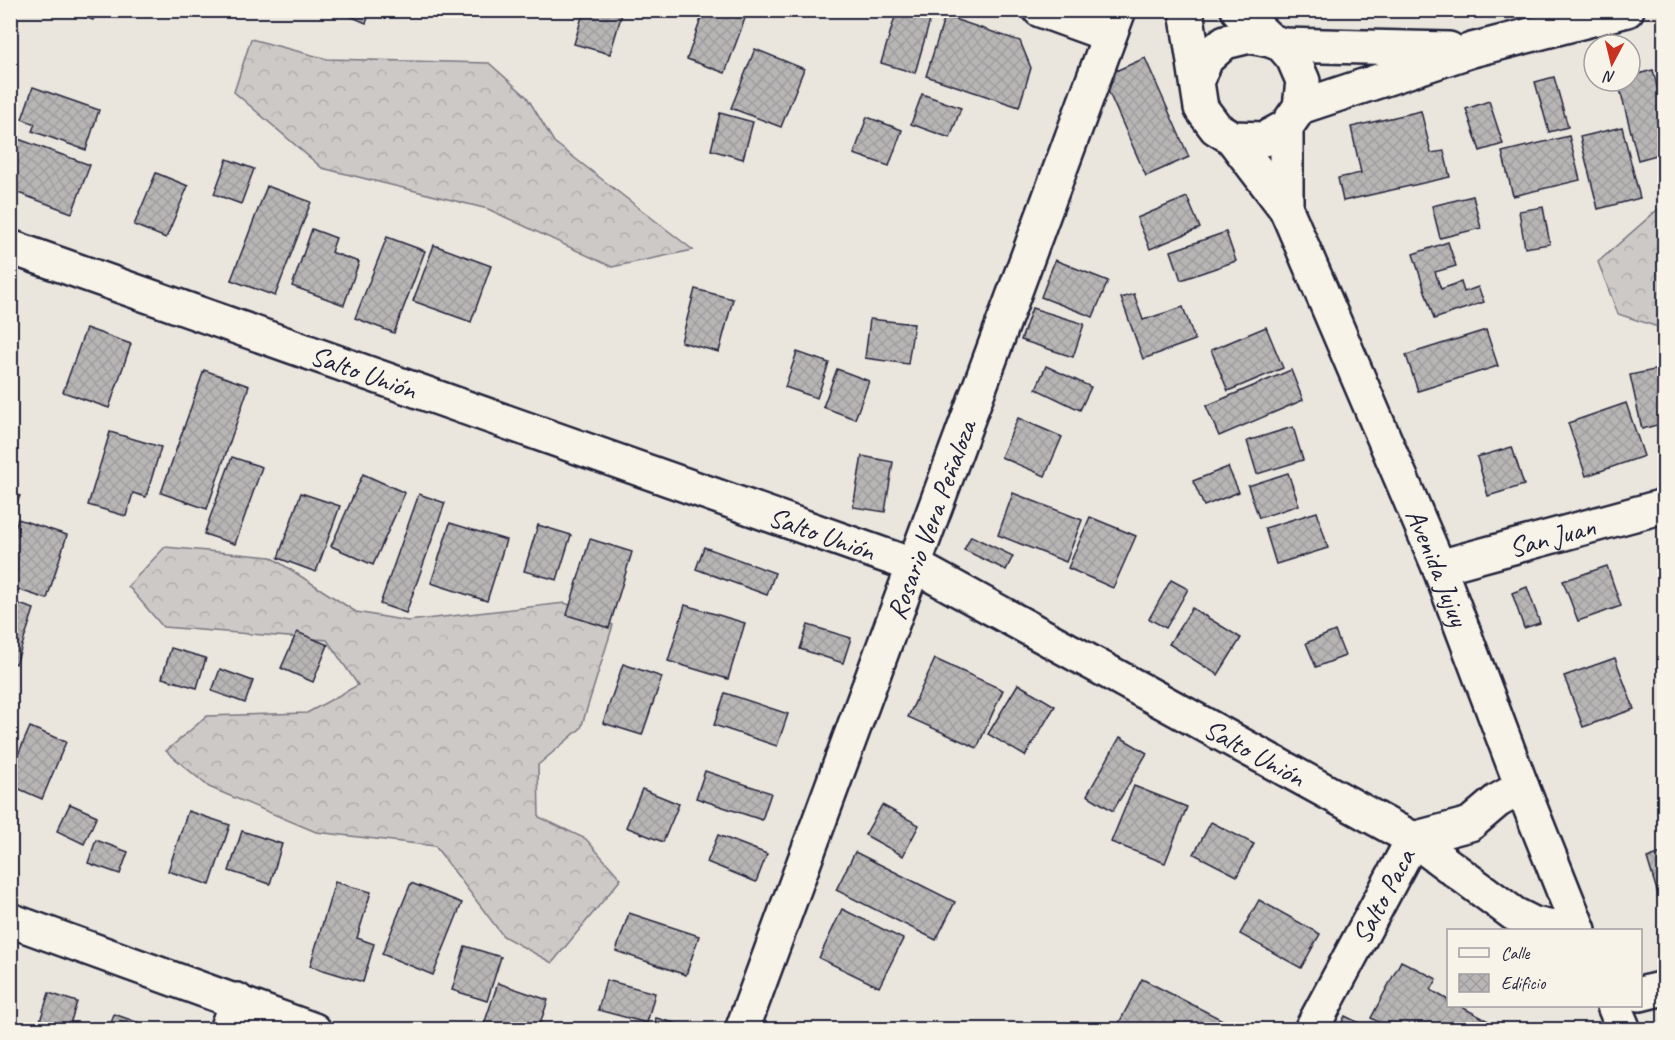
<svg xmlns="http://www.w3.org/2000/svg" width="1675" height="1040" font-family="Caveat,sans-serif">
<defs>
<pattern id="forest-crowns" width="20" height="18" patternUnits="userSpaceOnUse" patternTransform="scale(1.5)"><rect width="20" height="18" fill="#cdc9c6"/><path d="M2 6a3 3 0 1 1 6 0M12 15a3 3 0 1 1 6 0" fill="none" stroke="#b0acab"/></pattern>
<pattern id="building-cross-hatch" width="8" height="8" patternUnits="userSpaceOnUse" patternTransform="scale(1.5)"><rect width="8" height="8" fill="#b8b6b5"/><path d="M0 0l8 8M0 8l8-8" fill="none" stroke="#9e9c9d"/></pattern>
</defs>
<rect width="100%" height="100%" fill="#eae6de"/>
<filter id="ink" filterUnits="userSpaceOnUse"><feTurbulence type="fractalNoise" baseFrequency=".0167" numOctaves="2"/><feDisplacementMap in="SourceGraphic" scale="12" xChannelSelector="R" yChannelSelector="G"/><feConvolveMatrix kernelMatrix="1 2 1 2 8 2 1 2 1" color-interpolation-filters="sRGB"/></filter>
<g filter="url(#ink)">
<g fill="url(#forest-crowns)" stroke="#787680" stroke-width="1.5">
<path d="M251,39l76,20 162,4 38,34 27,45 139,108 -81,17 -124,-58 -166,-41 -88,-76z"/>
<path d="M1664,204v125l-46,-15 -20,-52z"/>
<path d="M165,547l106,10 85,55 52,9 157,-18 48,22 -32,103 -43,37 1,52 47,22 35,40 -69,84 -49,-27 -68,-90 -119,-14 -107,-45 -43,-36 41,-35 100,-3 51,-28 -31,-45 -164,-13 -35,-41z"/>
</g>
<g fill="url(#building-cross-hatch)" stroke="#22223b" stroke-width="1.5">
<path d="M66,10h31l-4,10z"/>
<path d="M336,10h35l-5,13z"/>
<path d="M584,10h39l-13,44 -36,-10z"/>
<path d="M704,10h36l7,3 -22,60 -38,-14z"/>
<path d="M897,10h36l-18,63 -34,-10z"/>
<path d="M945,16l75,25 11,27 -12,39 -93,-31z"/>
<path d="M755,49l49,20 -23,58 -50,-19z"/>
<path d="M1145,58l44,99 -43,19 -44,-99z"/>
<path d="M1653,70l11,45v38l-26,7 -20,-79h12v-5z"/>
<path d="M1554,77l14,50 -19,5 -14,-50z"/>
<path d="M33,87l66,23 -13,40 -54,-19 3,-7 -13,-5z"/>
<path d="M922,94l39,14 -11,30 -39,-14z"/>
<path d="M1489,101l14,43 -23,7 -14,-42z"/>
<path d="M1421,111l10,42 13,-2 6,26 -107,24 -5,-23 23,-5 -10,-46z"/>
<path d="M720,113l33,9 -10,37 -32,-9z"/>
<path d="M867,117l35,13 -13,36 -35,-12z"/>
<path d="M1622,127l18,71 -42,11 -18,-72z"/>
<path d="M10,136l80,29 -18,48 -62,-23z"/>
<path d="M1569,136l11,44 -67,16 -11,-44z"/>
<path d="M227,159l27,10 -13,35 -27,-10z"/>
<path d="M156,173l32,13 -22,52 -32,-13z"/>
<path d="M267,186l44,16 -36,94 -44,-16z"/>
<path d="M1473,196l8,32 -41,10 -8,-32z"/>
<path d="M1187,197l13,31 -50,21 -13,-31z"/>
<path d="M1543,207l7,37 -25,4 -6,-37z"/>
<path d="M312,229l24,9 -5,14 28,10 -15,43 -52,-19z"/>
<path d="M1226,232l10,29 -55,19 -10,-29z"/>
<path d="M387,237l38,14 -31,82 -39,-15z"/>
<path d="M1448,242l8,24 -21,6 6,17 20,-7 3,10 14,-5 6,15 -50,17 -21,-65z"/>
<path d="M434,245l57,21 -20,56 -58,-21z"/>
<path d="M1055,260l53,21 -15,36 -52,-20z"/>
<path d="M695,289l38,10 -14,53 -38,-10z"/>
<path d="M1134,294l9,26 40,-13 12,33 -52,19 -22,-61z"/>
<path d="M1032,308l52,16 -11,33 -52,-17z"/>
<path d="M870,319l44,5 -6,40 -43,-6z"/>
<path d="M1266,327l17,41 -55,23 -17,-41z"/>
<path d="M86,328l45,16 -22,64 -46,-16z"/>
<path d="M1486,330l12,36 -80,25 -12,-36z"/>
<path d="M797,352l32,11 -12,35 -32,-11z"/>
<path d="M1046,366l45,21 -11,23 -44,-21z"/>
<path d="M1664,368v55l-22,6 -12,-54z"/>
<path d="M837,369l32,12 -14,38 -32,-12z"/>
<path d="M204,370l45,16 -42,123 -46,-16z"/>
<path d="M1291,370l12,30 -84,36 -13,-30z"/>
<path d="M1626,403l18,53 -58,20 -18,-53z"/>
<path d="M1018,418l44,19 -17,39 -44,-19z"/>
<path d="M1293,427l10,33 -46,14 -10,-33z"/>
<path d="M110,432l51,15 -15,50 -13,-4 -7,23 -38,-11z"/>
<path d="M1512,447l12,38 -36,11 -11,-39z"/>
<path d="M862,456l31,6 -8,50 -32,-5z"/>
<path d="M232,457l30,10 -27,77 -31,-10z"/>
<path d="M1228,467l11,25 -35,14 -11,-25z"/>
<path d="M1288,473l11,32 -40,13 -11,-32z"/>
<path d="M363,474l42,19 -32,72 -42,-19z"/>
<path d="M10,492l10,4 -10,22z"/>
<path d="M301,493l39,13 -24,66 -38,-14z"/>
<path d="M1013,493l69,27 -16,42 -68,-27z"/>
<path d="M419,494l26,9 -39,110 -26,-9z"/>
<path d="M1317,512l11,36 -52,16 -11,-36z"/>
<path d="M1090,517l46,19 -23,52 -45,-20z"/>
<path d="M18,519l49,16 -20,64 -37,-12v-43z"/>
<path d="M450,523l56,17 -19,61 -56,-18z"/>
<path d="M538,525l33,10 -14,45 -33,-9z"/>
<path d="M971,536l42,20 -7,14 -42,-20z"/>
<path d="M590,539l42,13 -23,76 -42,-13z"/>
<path d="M704,547l71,26 -8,22 -71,-26z"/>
<path d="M1607,566l14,40 -43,15 -15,-40z"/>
<path d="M1171,580l17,9 -22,39 -17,-9z"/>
<path d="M1527,587l13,36 -16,5 -12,-35z"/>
<path d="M10,601l24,8 -18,55 -6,-2z"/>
<path d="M685,605l60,18 -17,56 -60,-18z"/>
<path d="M1192,608l49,30 -23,37 -49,-31z"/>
<path d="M808,625l43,13 -8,25 -43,-14z"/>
<path d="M1335,631l10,25 -29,11 -10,-24z"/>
<path d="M297,632l31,13 -15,37 -32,-14z"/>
<path d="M171,648l35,10 -9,30 -35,-10z"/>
<path d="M1615,658l19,51 -51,18 -19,-51z"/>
<path d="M935,659l68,31 -26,58 -69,-31z"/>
<path d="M623,664l39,13 -20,58 -39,-12z"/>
<path d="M220,669l33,12 -8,22 -33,-12z"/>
<path d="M1018,684l37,22 -30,50 -37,-22z"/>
<path d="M725,693l63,21 -11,32 -63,-21z"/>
<path d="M30,727l36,15 -24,57 -32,-14v-12z"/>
<path d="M1120,737l27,16 -34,58 -26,-16z"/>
<path d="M705,771l66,22 -9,27 -66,-22z"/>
<path d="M1134,786l53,21 -22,56 -54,-21z"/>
<path d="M642,789l37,15 -16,38 -37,-15z"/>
<path d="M70,804l27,12 -13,28 -27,-13z"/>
<path d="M882,805l37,20 -16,31 -38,-21z"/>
<path d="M188,811l42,14 -20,60 -42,-14z"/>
<path d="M1211,822l43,22 -17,32 -43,-22z"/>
<path d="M242,831l40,13 -12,40 -41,-13z"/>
<path d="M718,835l49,19 -11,28 -49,-20z"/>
<path d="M96,840l32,12 -8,22 -32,-11z"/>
<path d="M855,852l100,50 -19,38 -100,-50z"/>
<path d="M1664,852v62l-17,-56z"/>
<path d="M335,882l36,10 -14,46 17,6 -11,38 -53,-16z"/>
<path d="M411,883l51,20 -29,72 -51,-21z"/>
<path d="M1259,900l61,34 -19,34 -61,-34z"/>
<path d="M842,909l61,30 -24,48 -60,-29z"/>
<path d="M629,913l70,23 -13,39 -70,-24z"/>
<path d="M465,946l36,11 -14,44 -35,-11z"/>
<path d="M1401,961l36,18 -6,11 17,10v6h12l45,24h-112l-22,-12z"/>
<path d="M1142,979l100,51h-116l-8,-5z"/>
<path d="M606,980l49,13 -8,30 -49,-13z"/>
<path d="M498,983l50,17 -10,30h-56z"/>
<path d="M49,993l28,9 -9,28h-31z"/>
<path d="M114,1014l45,16h-50z"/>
<path d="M1345,1016l28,14h-35z"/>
<path d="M656,1018l37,10 -1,2h-38z"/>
</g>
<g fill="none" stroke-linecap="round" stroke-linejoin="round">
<defs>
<g id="street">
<path d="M1040,10l69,25"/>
<path id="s1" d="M10,247l905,319 498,273 101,75 20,10 14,3 30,1"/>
<path id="s2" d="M1439,567l225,-61"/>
<path d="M10,920l304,110"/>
<path d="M1640,994l24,-6"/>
<path d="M226,1030l11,-30"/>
<path id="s3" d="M742,1030l377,-1020"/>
<path id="s4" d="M1311,1030l102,-191 57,-15 27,-23 25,-14"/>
</g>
<g id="secondary">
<path d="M1186,10l15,98 15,20 16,10 32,1 22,-12 14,-20 3,-26 -10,-23 -11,-13 -12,-5 -20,-4 -25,6 -19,17 -8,21"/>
<path d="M1238,10l32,30"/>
<path d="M1282,45l167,4"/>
<path d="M1300,107l172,-57 155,-40"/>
<path d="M1286,127v82"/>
<path id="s5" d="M1232,138l54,71 7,16 146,342 83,220 57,143"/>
<path d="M1614,1006l10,24"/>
</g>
</defs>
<use href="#street" stroke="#22223b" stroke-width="38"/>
<use href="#secondary" stroke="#22223b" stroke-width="38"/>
<use href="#street" stroke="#f7f3e8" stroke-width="33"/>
<use href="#secondary" stroke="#f7f3e8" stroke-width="33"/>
</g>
</g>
<g text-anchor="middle" stroke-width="4.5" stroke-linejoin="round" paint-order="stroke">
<g font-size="28" fill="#22223b" stroke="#f7f3e8">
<text dy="10" stroke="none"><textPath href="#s1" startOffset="375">Salto Unión</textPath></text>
<text dy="10" stroke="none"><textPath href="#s3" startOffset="544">Rosario Vera Peñaloza</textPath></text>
<text dy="10" stroke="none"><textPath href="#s1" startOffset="861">Salto Unión</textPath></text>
<text dy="10" stroke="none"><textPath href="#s2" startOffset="117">San Juan</textPath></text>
<text dy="10" stroke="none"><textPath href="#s5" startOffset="478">Avenida Jujuy</textPath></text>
<text dy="10" stroke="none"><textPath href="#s1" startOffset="1347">Salto Unión</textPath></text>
<text dy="10" stroke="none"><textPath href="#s4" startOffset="152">Salto Paca</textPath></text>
</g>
</g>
<rect width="1675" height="1040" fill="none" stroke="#f7f3e8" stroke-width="36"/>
<rect x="18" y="18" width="1639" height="1004" fill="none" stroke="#22223b" stroke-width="2" filter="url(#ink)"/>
<rect x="1447" y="929" width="195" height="78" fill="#f7f3e8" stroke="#a29fa3" stroke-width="1.5"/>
<rect x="1459" y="948" width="30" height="9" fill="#f7f3e8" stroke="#a29fa3" stroke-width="1.5"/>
<text x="1501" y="959" font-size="18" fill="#22223b">Calle</text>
<rect x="1459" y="974" width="30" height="18" fill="url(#building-cross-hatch)" stroke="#a29fa3" stroke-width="1.5"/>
<text x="1501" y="989" font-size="18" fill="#22223b">Edificio</text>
<g transform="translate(1612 63) rotate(187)"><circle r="28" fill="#f7f3e8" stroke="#a29fa3" stroke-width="1.5"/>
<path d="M0-4.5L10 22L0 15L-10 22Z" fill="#c8321e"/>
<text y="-9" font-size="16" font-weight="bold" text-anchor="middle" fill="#22223b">N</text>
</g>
</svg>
